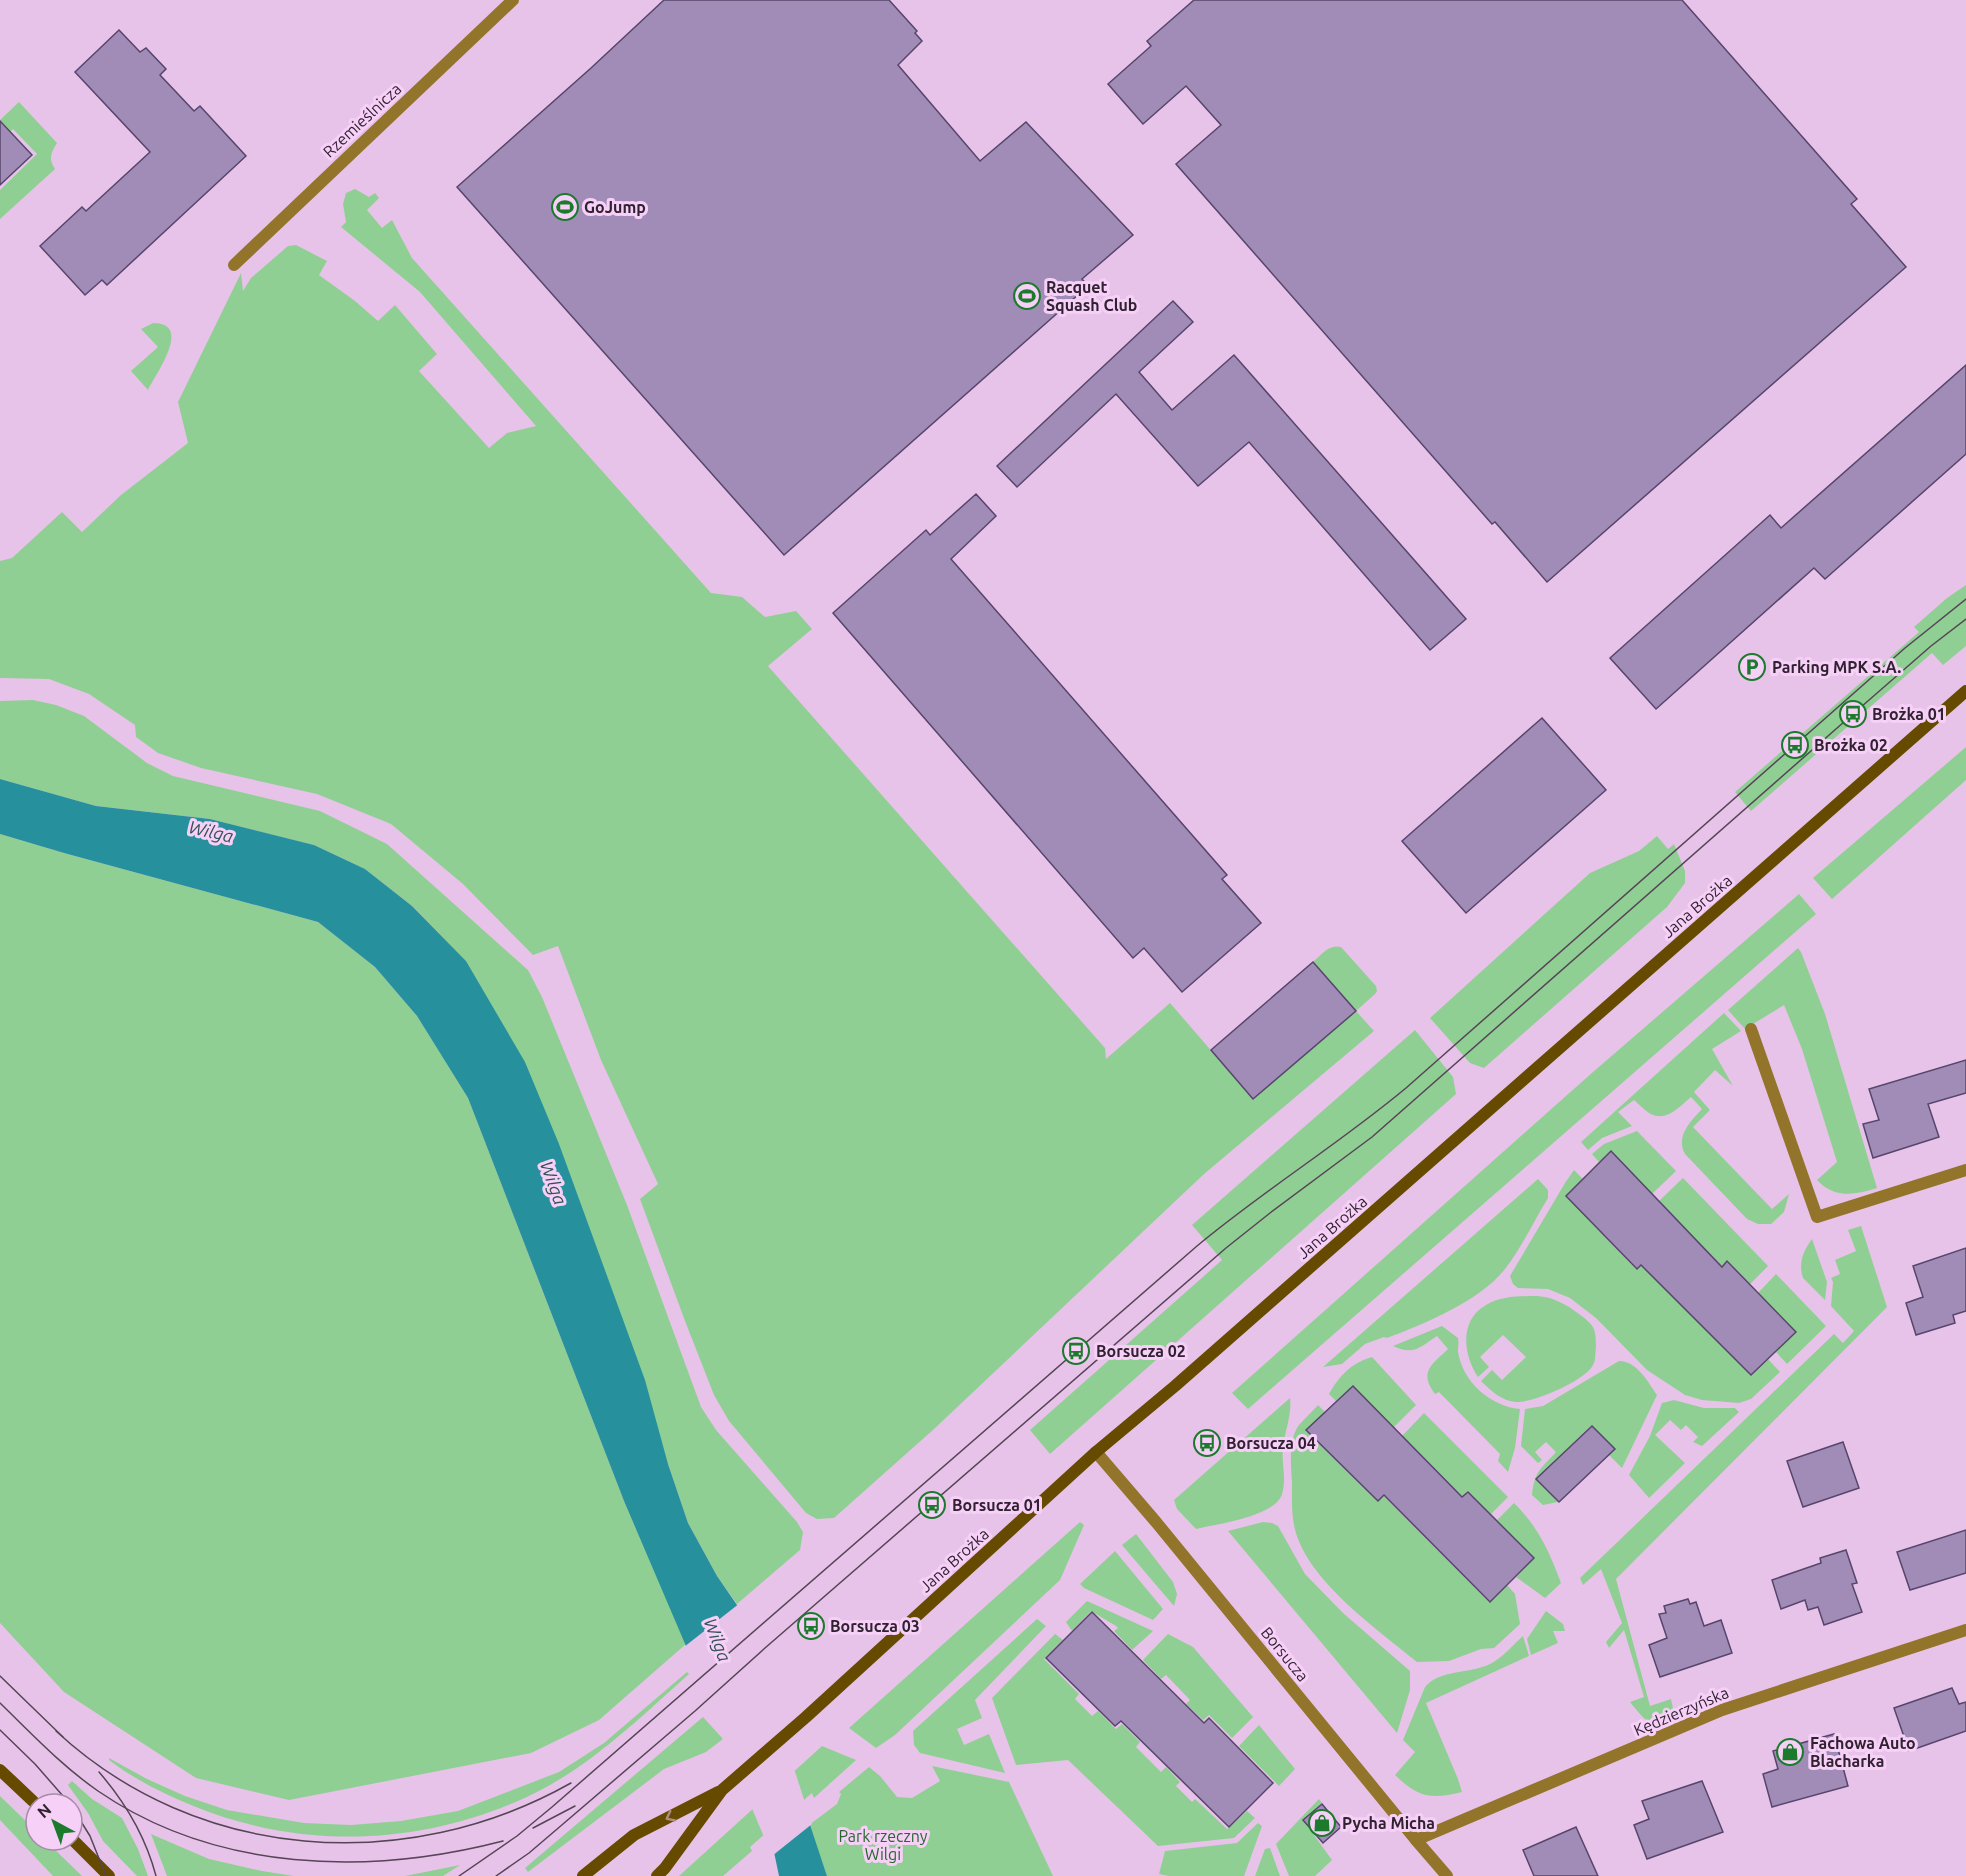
<svg xmlns="http://www.w3.org/2000/svg" width="1966" height="1876" font-family="Ubuntu,sans-serif">
<rect width="100%" height="100%" fill="#e8c3e9"/>
<g fill="#90cf93">
<path d="M19,102l38,41c-6,10 -9,15 -2,26l-55,50v-29l37,-36 -24,-25 -13,12v-21z"/>
<path d="M355,189l14,8 6,-4 4,5 -12,12 15,18 10,-8 20,38 299,335 31,4 23,20 31,-6 16,18 -44,37 337,382 1,11 64,-56 83,96 103,-88 -43,-49c9,-8 16,-18 28,-15l35,39 1,5 -2,3 -19,17 18,20 -170,143 -270,255 -100,89 -17,1 -11,-6 -77,-92 -15,-26 -29,-74 -45,-122 18,-15 -57,-124 -43,-114 -25,9 -70,-71 -72,-60 -74,-30 -116,-26 -43,-15 -22,-16 -1,-12 -46,-31 -40,-15 -49,-1v-117l12,-3 50,-46 20,20 39,-37 67,-52 -10,-41 63,-129 2,18 8,-13 37,-32 8,-1 31,16 -8,14 36,26 23,20 17,-16 42,49 -18,17 70,77 18,-15 29,-7 -116,-134 -79,-65 5,-5 -3,-18 3,-11z"/>
<path d="M153,323c40,0 4,49 -5,67l-17,-19 27,-24 -17,-18z"/>
<path d="M1966,585v61l-23,19 -11,-12 -181,158 -16,-19 184,-160 -5,-5 33,-29z"/>
<path d="M33,700l23,5 28,11 63,47 26,13 147,35 67,33 141,126 14,27 85,208 74,202 15,23 81,92 6,10 -3,18 -63,54 -20,-28 -29,-53 -20,-59 -202,-503 -54,-55 -47,-37 -51,-24 -104,-26 -114,-13 -96,-27v-78z"/>
<path d="M1966,747v33l-134,119 -19,-21z"/>
<path d="M0,834l64,19 254,69 57,45 42,49 51,82 156,403 62,143 -87,76 -68,33 -242,47 -93,-22 -132,-86 -64,-69z"/>
<path d="M1657,836l11,13 6,-5 11,27v12l-18,24 -183,161 -14,-5 -40,-45 160,-145 49,-22z"/>
<path d="M1799,894l17,20 -568,495 -16,-16 361,-321z"/>
<path d="M1798,948l3,4 24,62 52,174c-21,7 -43,11 -60,-8l20,-18 -35,-113 -18,-44 -39,24 -17,-19z"/>
<path d="M1724,1013l17,18 -29,18 21,37 -18,-16 -21,22 16,18 -17,17 79,82 17,-15 -5,18 -13,12h-13l-11,-5 -62,-65c-10,-18 6,-33 17,-45l-11,-12c-12,10 -25,26 -42,16 -6,-4 -10,-9 -15,-13l-16,12 14,14 -30,12 -14,12 -7,-8z"/>
<path d="M1415,1030l38,47 3,17 -406,360 -20,-24 192,-170 -30,-35z"/>
<path d="M1637,1131l39,40 -24,23 -41,-42 -12,10 -7,-8 12,-10z"/>
<path d="M1574,1170l9,9 -17,17 70,73 5,-4 110,110 17,-16 12,13 -29,27 -12,4 -37,-3 -17,-5 -38,-25 -51,-52 -26,-20 -22,-9 -30,-1 -5,-4 -3,-8 55,-93z"/>
<path d="M1683,1178l85,88 -18,18 -23,-23 -5,5 -63,-65z"/>
<path d="M1538,1179l10,11v8c-14,23 -26,49 -43,71 -25,32 -81,55 -118,69l-3,-1 -19,7 -23,20 -19,3z"/>
<path d="M1861,1226l26,81 -271,272 34,127 21,-7 3,14c-27,13 -25,12 -44,-11l14,-5 -20,-67 -15,18 -3,-6 16,-19 -21,-54 -18,16 -3,-7 254,-244 9,9 11,-12 -23,-25 2,-24 -2,-4 9,-4 -5,-14 21,-9 -8,-21z"/>
<path d="M1812,1239l15,43 -2,18 -22,-22c-5,-14 0,-27 9,-39z"/>
<path d="M1776,1274l50,52 -39,38 -11,-12 20,-21 -38,-38z"/>
<path d="M1537,1296c16,1 29,8 42,18 15,11 17,14 17,33 -1,6 0,13 -3,18 -8,16 -60,38 -77,37 -14,-1 -25,-11 -35,-21l11,-11 10,10 24,-23 -23,-22 -23,22 9,10 -11,10c-15,-22 -19,-57 8,-72 15,-9 34,-9 51,-9z"/>
<path d="M1442,1326l16,12c1,4 0,9 0,14 5,30 32,54 62,57l-5,39 -7,24 -10,-11 2,-7 -61,-62 -4,2c-16,-22 -4,-29 13,-45l-11,-13c-17,11 -23,20 -44,10z"/>
<path d="M1372,1357l44,48 -22,22 -41,-41 -17,15 -7,-7c10,-18 22,-31 43,-37z"/>
<path d="M1619,1361c18,0 29,21 38,34l-35,73 -13,-13 5,-6 -23,-23 -54,52 21,24 -15,3 -11,-10c3,-25 8,-25 24,-43l-10,-10 -11,10 7,8 -4,3 -17,-17 4,-37 18,-3z"/>
<path d="M1290,1398c2,17 -5,32 -7,50 -2,14 4,31 -1,46 -6,22 -65,30 -86,35l-19,-20 -3,-9z"/>
<path d="M1674,1400l30,8h31l4,4 -37,34 -9,-4 5,-5 -12,-12 -5,5 -11,-10 -15,15 30,28 -36,35 -20,-23 21,-39 12,-33z"/>
<path d="M1318,1405l7,7 -19,19 72,70 6,-5 105,106 18,-17 8,9 5,30 -26,24 -13,1 -32,12 -32,1c-40,-33 -106,-79 -121,-129 -5,-16 -4,-33 -4,-50 -1,-18 -4,-43 7,-58 6,-7 13,-13 19,-20z"/>
<path d="M1424,1413l84,84 -17,17 -23,-23 -6,6 -60,-61z"/>
<path d="M1514,1503c25,25 35,48 47,80l-16,15 -29,-21 18,-19 -37,-38z"/>
<path d="M1080,1522l4,3 -24,55 -165,155 -19,13 -27,-20z"/>
<path d="M1263,1522l9,1 6,3 27,48 38,39 67,58v19l-13,43 -169,-202z"/>
<path d="M1136,1534l37,48 4,12 -3,12 -52,-61z"/>
<path d="M1115,1551l48,58 -10,11 -69,-32 -4,-4z"/>
<path d="M1087,1601l66,30 -21,19 -18,-19 4,-3 -2,-2 -25,-15 -19,20 -6,-9z"/>
<path d="M1546,1611l17,13 2,7h-12l5,12 -27,12 -4,-16z"/>
<path d="M1037,1619l9,7 -71,74 7,18 -25,11 7,16 25,-11 16,39 -85,-20 -6,-8 -1,-14z"/>
<path d="M1055,1634l8,6 -19,19 35,35 -4,5 17,17 6,-5 18,18 6,-5 18,18 -4,5 25,25 5,-5 14,15 -4,4 16,16 3,-3 32,30 20,-18 8,7 -21,20 -76,8 -90,-86 -52,5 -24,-67z"/>
<path d="M1168,1634l25,13 60,70 -21,21 -23,-23 -6,5 -17,-16 4,-4 -24,-25 -5,4 -18,-19z"/>
<path d="M1523,1636l6,20 -103,47 32,76 4,13c-32,8 -44,5 -67,-17l20,-23 -12,-12 22,-53c15,-18 45,-13 65,-23 12,-6 23,-19 33,-28z"/>
<path d="M687,1672l2,2c-47,42 -94,88 -150,117 -107,54 -231,61 -343,16 -30,-12 -61,-27 -87,-47v-2l38,21 38,17 42,14 77,13 47,2 50,-4 57,-10 101,-39 45,-29z"/>
<path d="M703,1717l20,22 -17,13 -42,17 -136,103 -3,-4z"/>
<path d="M1259,1725l36,44 -16,17 -40,-40z"/>
<path d="M822,1746l34,14 -42,38 -2,-5 -62,54 2,4 -29,25h-44z"/>
<path d="M932,1766l77,16 44,94h-226l-18,-51 28,-21 4,-10 -2,-2 30,-25 11,9 17,21 15,1 28,-17z"/>
<path d="M72,1781l20,18 30,19 16,31 10,27h-11l-34,-35 -15,-28 -20,-28z"/>
<path d="M0,1796l36,35v9h9l37,36h-29l-53,-56z"/>
<path d="M1319,1799l3,4 -19,17 29,40 -17,16h-26l-13,-32z"/>
<path d="M1258,1823l4,3 -18,50h-75l-10,-2 6,-23 72,-8z"/>
<path d="M151,1834l58,25 53,12 32,5h-127z"/>
<path d="M1270,1848l10,28h-25l10,-27z"/>
<path d="M460,1865l-17,11h-38z"/>
</g>
<path fill="#26919d" d="M0,779l96,27 114,13 104,26 51,24 47,37 54,55 59,101 34,82 86,236 23,84 20,59 29,53 20,29 90,271h-48l-5,-24 -150,-351 -156,-403 -51,-82 -42,-49 -57,-45 -254,-69 -64,-19z"/>
<path fill="#e8c3e9" d="M740,1603l72,221 -40,32 -88,-209z"/>
<g fill="#a08cb7" stroke="#57456c" stroke-width="1.5">
<path d="M664,0h225l28,31 -2,2 7,8 -24,24 82,96 46,-39 107,113 -51,44 6,7 -304,269 -327,-368 134,-119z"/>
<path d="M1194,0h488l175,199 -6,5 55,63 -359,315 -52,-60 -3,2 -316,-360 45,-39 -35,-39 -43,38 -35,-40 43,-38 -4,-5z"/>
<path d="M119,30l21,22 6,-4 20,21 -6,6 34,36 6,-5 46,50 -139,129 -5,-5 -17,15 -45,-49 42,-39 4,4 64,-59 -75,-80z"/>
<path d="M0,121l32,34 -32,30z"/>
<path d="M1173,301l20,21 -54,50 33,38 62,-55 232,264 -36,31 -181,-208 -51,44 -82,-92 -99,93 -20,-21z"/>
<path d="M1966,365v89l-141,125 -11,-11 -158,141 -46,-51 160,-143 11,13z"/>
<path d="M976,494l20,22 -45,43 276,316 -5,4 39,44 -79,69 -38,-44 -11,10 -300,-345 93,-83 4,5z"/>
<path d="M1542,718l64,72 -140,123 -64,-72z"/>
<path d="M1313,962l43,49 -103,88 -42,-49z"/>
<path d="M1966,1060v33l-38,11 11,33 -66,21 -10,-34 16,-4 -10,-31z"/>
<path d="M1611,1151l111,116 5,-6 69,71 -45,43 -110,-110 -4,4 -71,-73z"/>
<path d="M1966,1248v63l-13,4 2,8 -39,12 -10,-32 17,-6 -10,-31z"/>
<path d="M1353,1386l109,111 6,-5 66,66 -44,44 -106,-107 -6,6 -72,-71z"/>
<path d="M1592,1426l23,23 -56,53 -23,-23z"/>
<path d="M1843,1442l16,46 -56,19 -16,-46z"/>
<path d="M1966,1530v43l-56,17 -13,-38z"/>
<path d="M1846,1550l11,33 -5,1 10,28 -38,13 -6,-18 -10,3 -3,-10 -24,9 -9,-29 49,-17 -1,-5z"/>
<path d="M1688,1599l2,5 6,-2 8,24 17,-6 11,33 -72,24 -11,-32 18,-7 -8,-24 7,-1 -2,-7z"/>
<path d="M1092,1612l112,111 5,-5 64,65 -44,44 -108,-106 -6,5 -69,-68z"/>
<path d="M1952,1688l7,16 7,-2v29l-57,20 -15,-43z"/>
<path d="M1834,1734l14,52 -76,21 -9,-33 15,-5 -5,-18z"/>
<path d="M1702,1781l21,51 -76,27 -13,-34 15,-6 -7,-18z"/>
<path d="M1322,1804l19,23 -18,16 -20,-23z"/>
<path d="M1576,1827l22,49h-64l-11,-26z"/>
</g>
<g fill="none" stroke-linecap="round" stroke-linejoin="round">
<g stroke="#92742b" stroke-width="12">
<path d="M234,265l279,-265"/>
<path d="M1751,1029l66,188 149,-47"/>
<path d="M1096,1452l60,70 260,318 31,36"/>
<path d="M1416,1840l306,-130 244,-80"/>
</g>
<g stroke="#654a00" stroke-width="12">
<path d="M0,1770l36,34"/>
<path d="M72,1839l37,37"/>
<path d="M583,1876l51,-41 84,-43"/>
<path d="M657,1876l8,-8 57,-78 84,-73 290,-265 79,-66 791,-695"/>
</g>
<g stroke="#564457" stroke-width="1.5">
<path d="M0,1676l63,61"/>
<path d="M0,1703c32,31 62,63 98,88 118,81 270,85 405,50"/>
<path d="M0,1730l35,34 35,40"/>
<path d="M56,1731c141,131 350,145 515,52"/>
<path d="M99,1772c26,30 47,66 57,104"/>
<path d="M72,1807l18,29 16,40"/>
<path d="M533,1828l42,-22"/>
<path d="M459,1876l58,-40 35,-29 645,-561c67,-56 142,-102 209,-158l499,-440 61,-49"/>
<path d="M496,1876l33,-23 34,-29 132,-113 70,-63 461,-400 44,-35 102,-76 481,-423 78,-68 35,-27"/>
</g>
</g>
<defs><path id="oneway-chevron" d="M-2-3.5L2.5 0L-2 3.5" fill="none" stroke-width="1.6" stroke-linecap="round" stroke-linejoin="round" transform="scale(1.5)"/></defs>
<use stroke="#ae8d7c" href="#oneway-chevron" transform="translate(670 1817) rotate(153)"/>
<defs>
<symbol id="stadium-ring" viewBox="-11 -11 22 22"><circle r="9.5" fill="#f6d0f7" stroke="#1b7a2b" stroke-width="1.5"/><path d="M0-5a6.5 5 0 1 0 0 10a6.5 5 0 1 0 0-10ZM-3.5-1.8h7v3.6h-7Z" fill="#1b7a2b"/></symbol>
<symbol id="parking-ring" viewBox="-11 -11 22 22"><circle r="9.5" fill="#f6d0f7" stroke="#1b7a2b" stroke-width="1.5"/><path d="M-3.5-5.5H1a3.5 3.5 0 0 1 0 7H-1V5.5H-3.5ZM-1-3.4V-.6H.8a1.4 1.4 0 0 0 0-2.8Z" fill="#1b7a2b"/></symbol>
<symbol id="bus-ring" viewBox="-11 -11 22 22"><circle r="9.5" fill="#f6d0f7" stroke="#1b7a2b" stroke-width="1.5"/><path d="M-5-6H5V4H4V6H2V4H-2V6H-4V4H-5ZM-3.5-4V0h7V-4ZM-3.5 1.2v1.5H-2V1.2ZM2 1.2v1.5H3.5V1.2Z" fill="#1b7a2b"/></symbol>
<symbol id="shop-ring" viewBox="-11 -11 22 22"><circle r="9.5" fill="#f6d0f7" stroke="#1b7a2b" stroke-width="1.5"/><path d="M-5-2.5h2.3a2.7 3.5 0 0 1 5.4 0H5L5.5 6h-11ZM-1.5-2.5h3a1.5 2.3 0 0 0-3 0Z" fill="#1b7a2b"/></symbol>
</defs>
<g fill-rule="evenodd">
<use href="#stadium-ring" x="550" y="192" width="30" height="30"/>
<use href="#stadium-ring" x="1012" y="281" width="30" height="30"/>
<use href="#parking-ring" x="1737" y="652" width="30" height="30"/>
<use href="#bus-ring" x="1838" y="699" width="30" height="30"/>
<use href="#bus-ring" x="1780" y="730" width="30" height="30"/>
<use href="#bus-ring" x="1061" y="1336" width="30" height="30"/>
<use href="#bus-ring" x="1192" y="1428" width="30" height="30"/>
<use href="#bus-ring" x="917" y="1490" width="30" height="30"/>
<use href="#bus-ring" x="796" y="1611" width="30" height="30"/>
<use href="#shop-ring" x="1775" y="1737" width="30" height="30"/>
<use href="#shop-ring" x="1307" y="1808" width="30" height="30"/>
</g>
<g text-anchor="middle" stroke-width="6" stroke-linejoin="round" paint-order="stroke">
<g font-size="16" fill="#302231" stroke="#f6d0f7">
<text transform="translate(362 120) rotate(-43)" y="6">Rzemieślnicza</text>
<text transform="translate(1697 906) rotate(-41)" y="6">Jana Brożka</text>
<text transform="translate(1332 1227) rotate(-41)" y="6">Jana Brożka</text>
<text transform="translate(954 1560) rotate(-42)" y="6">Jana Brożka</text>
<text transform="translate(1285 1654) rotate(51)" y="6">Borsucza</text>
<text transform="translate(1681 1711) rotate(-23)" y="6">Kędzierzyńska</text>
</g>
<g font-size="16" font-weight="bold" fill="#302231" stroke="#f6d0f7" text-anchor="start">
<text x="584" y="213">GoJump</text>
<text x="1046" y="293">Racquet<tspan x="1046" dy="18">Squash Club</tspan></text>
<text x="1772" y="673">Parking MPK S.A.</text>
<text x="1872" y="720">Brożka 01</text>
<text x="1814" y="751">Brożka 02</text>
<text x="1096" y="1357">Borsucza 02</text>
<text x="1226" y="1449">Borsucza 04</text>
<text x="952" y="1511">Borsucza 01</text>
<text x="830" y="1632">Borsucza 03</text>
<text x="1810" y="1749">Fachowa Auto<tspan x="1810" dy="18">Blacharka</tspan></text>
<text x="1342" y="1829">Pycha Micha</text>
</g>
<g font-size="16" fill="#26672d" stroke="#f6d0f7">
<text x="883" y="1842">Park rzeczny<tspan x="883" dy="18">Wilgi</tspan></text>
</g>
<g font-size="18" font-style="italic" fill="#345357" stroke="#f6d0f7">
<text transform="translate(211 832) rotate(13)" y="6">Wilga</text>
<text transform="translate(553 1183) rotate(70)" y="6">Wilga</text>
<text transform="translate(717 1640) rotate(69)" y="6">Wilga</text>
</g>
</g>
<g transform="translate(54 1822) rotate(319)"><circle r="28" fill="#f6d0f7" stroke="#a78aa8" stroke-width="1.5"/>
<path d="M0-4.5L10 22L0 15L-10 22Z" fill="#1b7a2b"/>
<text y="-9" font-size="16" font-weight="bold" text-anchor="middle" fill="#302231">N</text>
</g>
</svg>
